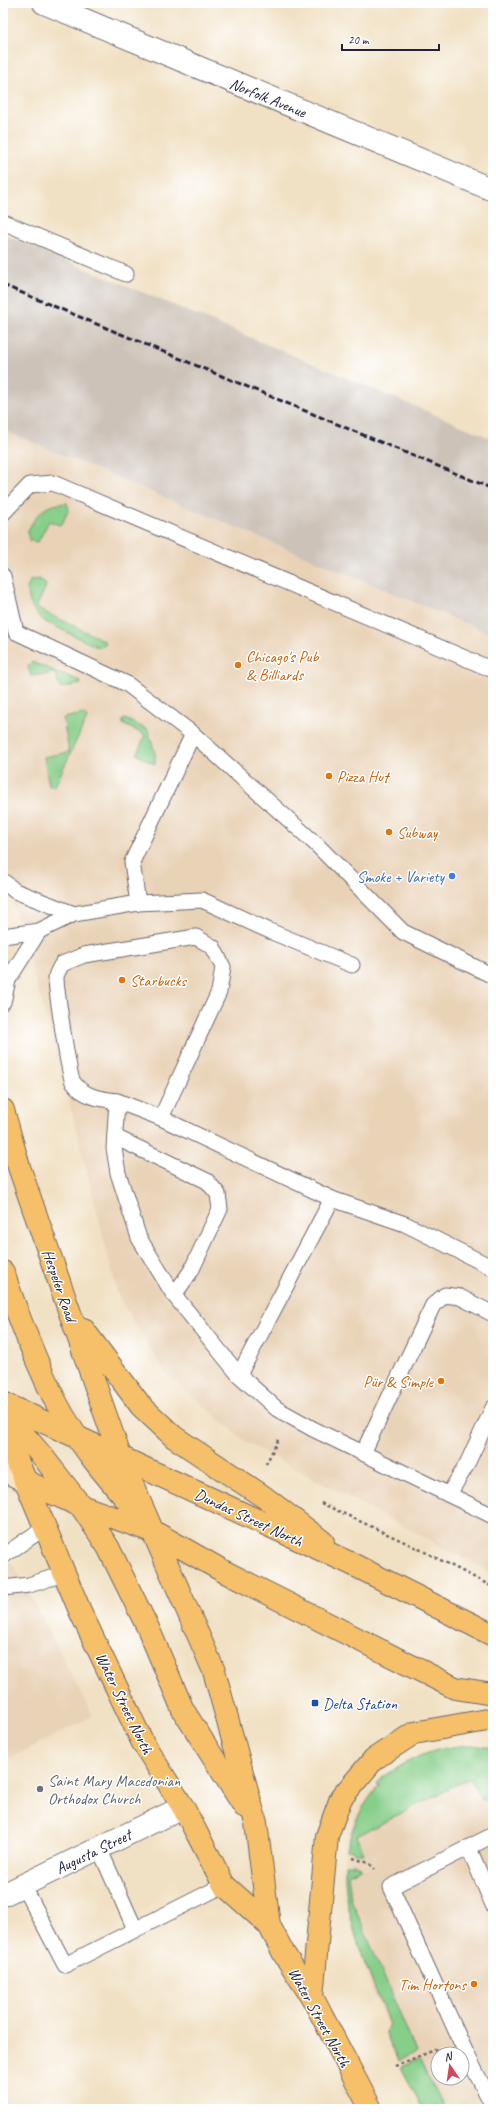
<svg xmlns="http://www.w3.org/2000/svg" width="496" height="2112" font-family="Caveat,sans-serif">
<rect width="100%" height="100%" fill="#fff"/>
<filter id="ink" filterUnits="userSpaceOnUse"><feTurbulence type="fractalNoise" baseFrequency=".025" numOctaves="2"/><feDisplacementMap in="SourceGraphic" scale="8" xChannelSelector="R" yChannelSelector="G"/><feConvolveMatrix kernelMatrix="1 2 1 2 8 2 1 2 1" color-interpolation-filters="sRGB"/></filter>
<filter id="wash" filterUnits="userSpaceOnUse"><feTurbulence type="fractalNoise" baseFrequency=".012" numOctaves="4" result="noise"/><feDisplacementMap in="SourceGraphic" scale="16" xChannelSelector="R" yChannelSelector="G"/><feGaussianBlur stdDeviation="0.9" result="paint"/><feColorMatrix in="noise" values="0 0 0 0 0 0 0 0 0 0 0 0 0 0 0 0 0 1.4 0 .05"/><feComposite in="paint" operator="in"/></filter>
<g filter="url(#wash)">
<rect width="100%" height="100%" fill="#f1e1c4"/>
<g fill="#e9d3b7" fill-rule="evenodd">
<path d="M3,430l490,205v939l-246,-131 -80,-68 -49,-79 -51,-204 -64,-224z"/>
<path d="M3,1550l14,20 76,146 -90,46z"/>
<path d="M472,1745l21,3v361h-70l-37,-75 1,-10 -15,-35 -18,-57 -10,-48 1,-34 9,-31 27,-40 38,-24 20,-6zM438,2054h24v24h-24z"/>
</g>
<path fill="#ccc2b8" d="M3,234l490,205v196l-490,-205z"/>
<g fill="#87ce89" stroke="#547862">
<path d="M67,503l2,6 -7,15 -3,1 -10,-4 -11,21 -8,-1 -3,-9c11,-20 16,-27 40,-29z"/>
<path d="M39,579l5,3 2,4 -10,22 69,33 1,2 -6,4 -5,-1 -51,-25c-11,-9 -15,-18 -17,-32l3,-8z"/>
<path d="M32,662l48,19 1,3 -21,4 -5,-15 -24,3 -3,-9z"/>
<path d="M84,714l3,4 -32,68h-6l-5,-29 25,-5 -6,-34z"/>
<path d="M125,719l23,11 7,23v11l-18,-9 8,-20 -22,-11v-4z"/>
<path d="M472,1745l21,3v49l-7,4 -5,-2 -11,-21 -113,58 7,17h-10v-3h-7c5,-25 15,-45 32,-64l-2,-3 4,-4c30,-22 54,-32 91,-34z"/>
<path d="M353,1863l8,5 -13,6 3,25 65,153 -18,9 -12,-27 1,-8 2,-2c-19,-50 -46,-104 -44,-159h8z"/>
<path d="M419,2059l25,50h-21l-22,-42z"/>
</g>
</g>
<g filter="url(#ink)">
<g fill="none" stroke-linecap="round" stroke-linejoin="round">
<defs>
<g id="service">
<path d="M3,222l123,52"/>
<path d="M3,513l27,-28 23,-2 440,187"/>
<path d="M3,576l13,56 111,52 66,50 -61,128 6,41"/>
<path d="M193,734l124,111 86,87 90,44"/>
<path d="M3,881l12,10 59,23"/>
<path d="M3,936l36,-5 35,-17 64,-11 64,-3 70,32 80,33"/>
<path d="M3,1002l5,-22 31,-49"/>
<path d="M117,1101c-16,-2 -34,-4 -44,-19 -4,-6 -17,-94 -17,-104 0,-5 4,-10 6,-14l22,-9 112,-18 17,10 10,20 -4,25 -58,126"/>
<path d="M115,1137l92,44 11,13 2,15 -29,62 -17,24"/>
<path d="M332,1199l-93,176 38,34 36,20 180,87"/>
<path d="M239,1375l-65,-80 -35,-57 -21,-65 -4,-25 3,-47 44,17 171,81 73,25 88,44"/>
<path d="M363,1453l70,-148 12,-10 15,2 33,17"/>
<path d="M449,1494l17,-28 27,-58"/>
<path d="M3,1556l41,-28"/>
<path d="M3,1588l26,-3 34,-11"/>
<path d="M493,1835l-102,52 75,166 27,53"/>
<path d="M99,1848l36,81"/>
<path d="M469,1848l24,57"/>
<path d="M23,1885l42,80 159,-80"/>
</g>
<g id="minor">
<path d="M44,3l449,187"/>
<path d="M3,1895l180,-88"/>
</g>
<path id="secondary" d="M3,1470l22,11"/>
<g id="primary">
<path d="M3,1110l16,57 102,292 93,212 42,152 13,102 15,29 28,43 59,112"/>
<path d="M3,1272c15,44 32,88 53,130 21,41 53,78 83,112"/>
<path d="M83,1329l58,77 33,31 90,60 59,45"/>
<path d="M3,1403l349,161 141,71"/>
<path d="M3,1411l40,46 38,49 27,41 40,81 35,82 61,96"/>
<path d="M3,1427l77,184 63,132 40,64 41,78 45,40"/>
<path d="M25,1481l56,25 73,26 69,39 232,117 38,6"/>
<path d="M312,1997l15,-161 14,-38 33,-39 40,-26 79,-14"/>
</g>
</defs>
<use href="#service" stroke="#6a656b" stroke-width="17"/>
<use href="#minor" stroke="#6a656b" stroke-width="24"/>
<use href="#secondary" stroke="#6a656b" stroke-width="24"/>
<use href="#primary" stroke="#6a656b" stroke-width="24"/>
<g stroke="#6a656b" stroke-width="2.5" stroke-dasharray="3 3" stroke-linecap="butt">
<path d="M266,1464l13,-26"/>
<path d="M321,1503l96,45 76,39"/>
<path d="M353,1858l16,5 6,6"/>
<path d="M395,2066l42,-17"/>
</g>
<use href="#service" stroke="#fff" stroke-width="15"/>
<use href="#minor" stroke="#fff" stroke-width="22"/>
<use href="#secondary" stroke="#fbe6c4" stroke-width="22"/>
<use href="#primary" stroke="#f6c06b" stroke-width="22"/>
<path stroke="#22223b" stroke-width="3" stroke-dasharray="6 3" stroke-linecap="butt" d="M3,285l490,204"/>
</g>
</g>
<g fill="#e8710a" stroke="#fff" stroke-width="1.5">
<circle cx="238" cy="665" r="4"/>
<circle cx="329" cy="776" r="4"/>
<circle cx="389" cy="832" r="4"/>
<circle cx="122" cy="980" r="4"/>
<circle cx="441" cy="1381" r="4"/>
<circle cx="474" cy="1984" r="4"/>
</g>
<circle fill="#3f7fe0" stroke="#fff" stroke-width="1.5" cx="452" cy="876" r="4"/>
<rect fill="#1a4fb4" stroke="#fff" stroke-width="1.5" x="311" y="1699" width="8" height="8" rx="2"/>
<circle fill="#6b7280" stroke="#fff" stroke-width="1.5" cx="40" cy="1789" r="4"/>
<g text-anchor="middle" stroke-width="3" stroke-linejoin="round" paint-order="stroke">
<g font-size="16" fill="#22223b" stroke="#fff">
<text transform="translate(268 97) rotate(22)" y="6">Norfolk Avenue</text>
<text transform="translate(60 1285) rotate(71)" y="6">Hespeler Road</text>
<text transform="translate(249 1517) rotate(25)" y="6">Dundas Street North</text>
<text transform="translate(125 1703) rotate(64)" y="6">Water Street North</text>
<text transform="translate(93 1851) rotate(-26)" y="6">Augusta Street</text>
<text transform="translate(320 2017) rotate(61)" y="6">Water Street North</text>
</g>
<g font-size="16" fill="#c56008" stroke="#fff" text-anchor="start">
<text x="246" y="662">Chicago's Pub<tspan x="246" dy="18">&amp; Billiards</tspan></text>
<text x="337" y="782">Pizza Hut</text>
<text x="397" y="838">Subway</text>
<text x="130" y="986">Starbucks</text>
<text x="433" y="1387" text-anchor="end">Pür &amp; Simple</text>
<text x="466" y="1990" text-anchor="end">Tim Hortons</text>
</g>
<g font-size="16" fill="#366cbe" stroke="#fff" text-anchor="end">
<text x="444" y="882">Smoke + Variety</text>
</g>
<g font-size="16" fill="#164399" stroke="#fff" text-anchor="start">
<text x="323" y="1709">Delta Station</text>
</g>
<g font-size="16" fill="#5b616d" stroke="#fff" text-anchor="start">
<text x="48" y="1786">Saint Mary Macedonian<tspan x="48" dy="18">Orthodox Church</tspan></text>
</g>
</g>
<rect width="496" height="2112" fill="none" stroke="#fff" stroke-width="16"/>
<g transform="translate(450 2066) rotate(347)"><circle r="19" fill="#ffffff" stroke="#a7a7b1"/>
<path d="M0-3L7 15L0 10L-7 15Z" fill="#d1495b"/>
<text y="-6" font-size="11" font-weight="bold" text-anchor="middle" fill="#22223b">N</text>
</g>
<path d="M342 44v6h97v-6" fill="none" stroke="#22223b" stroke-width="2"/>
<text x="348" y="44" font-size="12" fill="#22223b" stroke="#ffffff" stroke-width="3" paint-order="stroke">20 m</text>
</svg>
